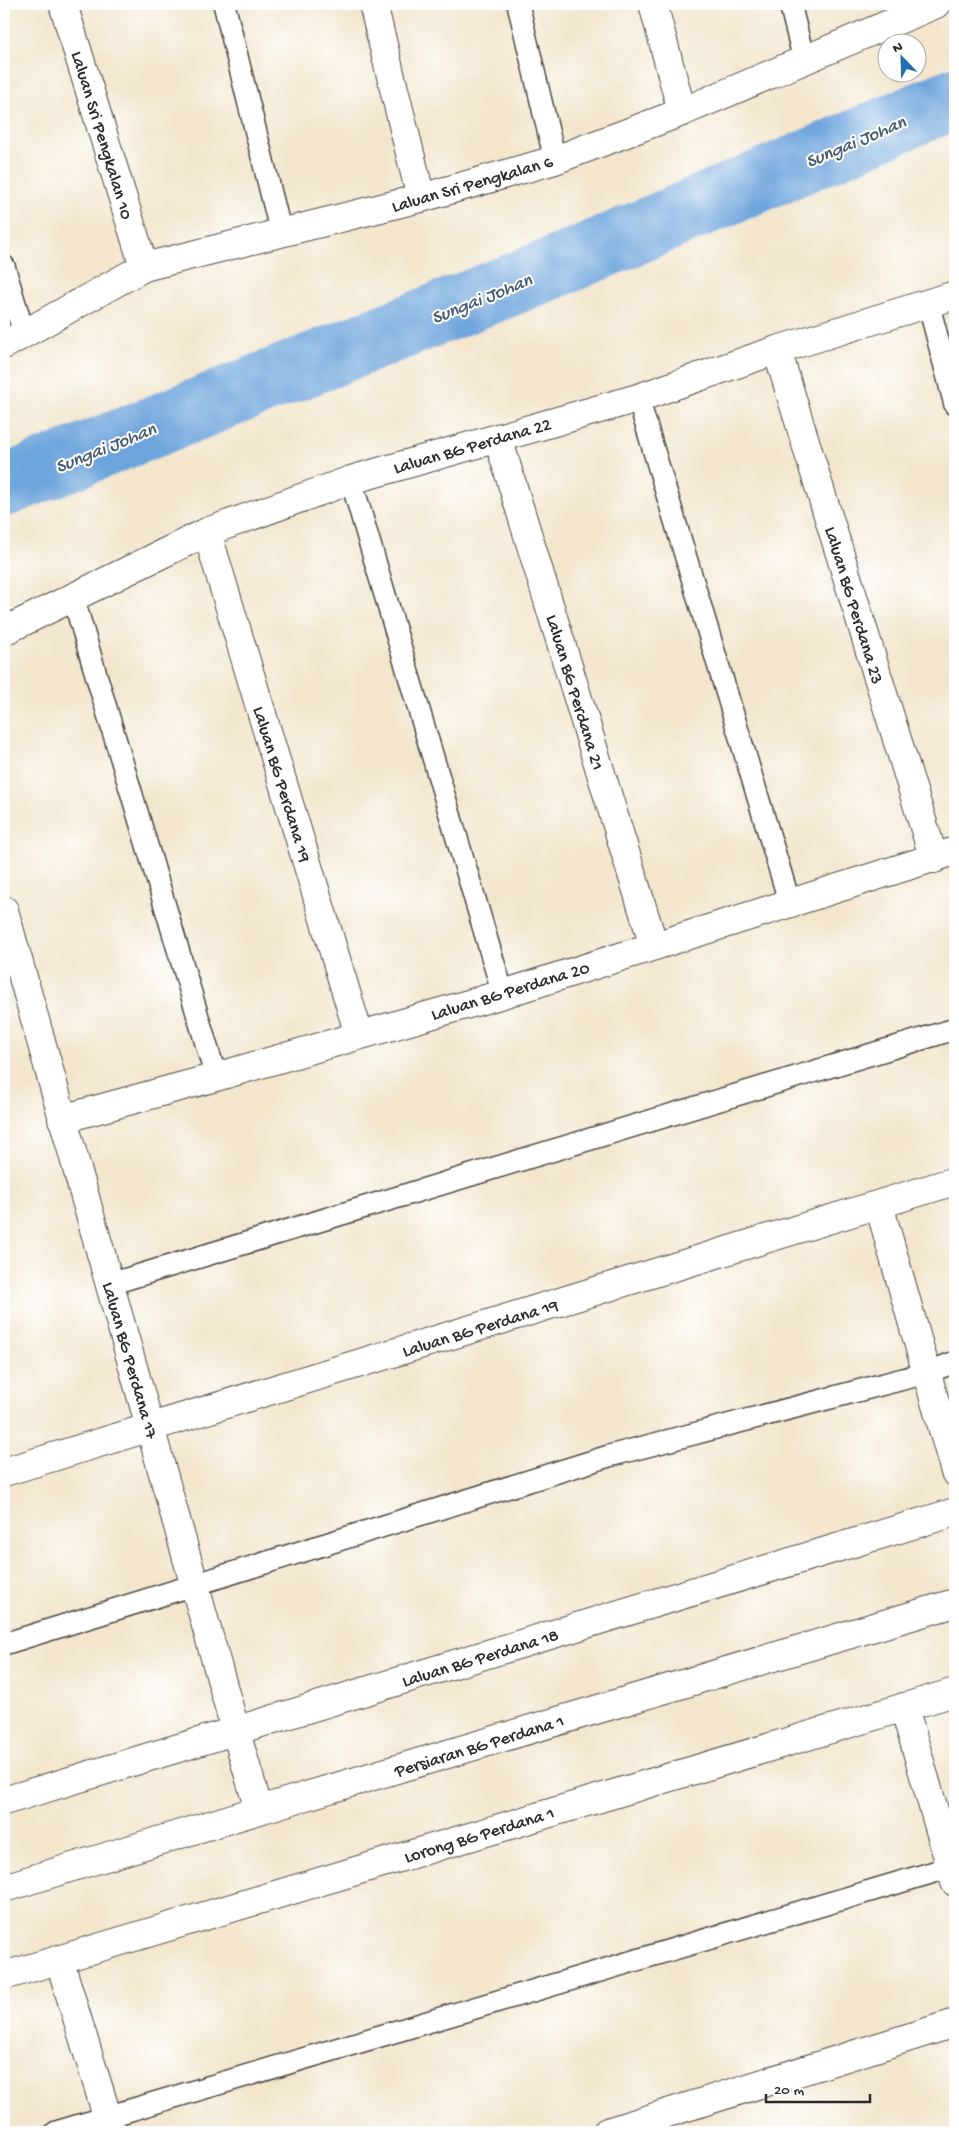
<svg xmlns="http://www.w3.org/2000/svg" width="959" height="2136" font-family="'Gochi Hand',sans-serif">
<rect width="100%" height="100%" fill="#fff"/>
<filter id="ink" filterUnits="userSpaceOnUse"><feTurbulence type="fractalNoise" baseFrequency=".02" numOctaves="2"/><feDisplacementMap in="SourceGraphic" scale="10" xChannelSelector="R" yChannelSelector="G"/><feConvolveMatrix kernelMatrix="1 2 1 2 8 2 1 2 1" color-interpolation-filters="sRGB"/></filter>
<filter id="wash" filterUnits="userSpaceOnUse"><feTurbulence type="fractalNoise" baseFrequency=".0096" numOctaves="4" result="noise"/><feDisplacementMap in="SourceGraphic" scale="20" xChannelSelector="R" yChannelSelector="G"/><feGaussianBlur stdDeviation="1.12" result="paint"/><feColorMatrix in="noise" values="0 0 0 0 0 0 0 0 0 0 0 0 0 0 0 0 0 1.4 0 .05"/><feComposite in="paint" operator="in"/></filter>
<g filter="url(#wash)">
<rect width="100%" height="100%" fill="#f3e6cd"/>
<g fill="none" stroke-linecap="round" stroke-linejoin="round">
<path stroke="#6ea5dc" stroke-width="62" d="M4,486l562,-223 389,-165"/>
</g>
</g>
<g filter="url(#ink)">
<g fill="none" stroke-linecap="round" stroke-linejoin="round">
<defs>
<g id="lane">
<path d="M224,4l57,229"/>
<path d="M518,4l37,156"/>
<path d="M790,4l14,56"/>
<path d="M4,266l20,68"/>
<path d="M928,302l27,103"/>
<path d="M638,398l152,506"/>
<path d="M351,480l152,514"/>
<path d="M73,597l143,480"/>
<path d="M110,1284l845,-255"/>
<path d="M4,1644l605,-188 317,-83 29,-11"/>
<path d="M56,2132l895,-265"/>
</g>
<g id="street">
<path d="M63,4l81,263"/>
<path d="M373,4l48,194"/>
<path d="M653,4l29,108"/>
<path d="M4,345l140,-78 277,-69 134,-38 127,-48 254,-108"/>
<path d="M777,350l157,509"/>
<path d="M498,438l156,508"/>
<path d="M207,532l152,503"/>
<path d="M4,631l203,-99 144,-52 287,-82 139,-48 178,-55"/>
<path d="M4,910l232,822 23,78"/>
<path d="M62,1119l154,-42 287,-83 452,-143"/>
<path d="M879,1205l76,267"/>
<path d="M4,1472l951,-291"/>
<path d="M904,1707l51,175"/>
<path d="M4,1801l951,-289"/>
<path d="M59,1959l53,173"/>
<path d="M4,1976l951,-284"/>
<path d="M607,2132l348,-109"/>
</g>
<path id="secondary" d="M4,1888l255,-78 696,-207"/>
</defs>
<use href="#lane" stroke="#494743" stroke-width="24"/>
<use href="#street" stroke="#494743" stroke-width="30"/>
<use href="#secondary" stroke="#494743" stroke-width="30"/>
<use href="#lane" stroke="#fff" stroke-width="21"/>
<use href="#street" stroke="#fff" stroke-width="28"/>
<use href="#secondary" stroke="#fff" stroke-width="28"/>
</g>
</g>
<g text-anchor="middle" stroke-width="4" stroke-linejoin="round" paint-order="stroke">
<g font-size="18" fill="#2b2b2b" stroke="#fff">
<text transform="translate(103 135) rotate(73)" y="6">Laluan Sri Pengkalan 10</text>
<text transform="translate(472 183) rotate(-16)" y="6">Laluan Sri Pengkalan 6</text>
<text transform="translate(472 445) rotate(-16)" y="6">Laluan BG Perdana 22</text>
<text transform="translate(855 605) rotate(73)" y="6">Laluan BG Perdana 23</text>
<text transform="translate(576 692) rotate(73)" y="6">Laluan BG Perdana 21</text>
<text transform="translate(283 784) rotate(73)" y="6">Laluan BG Perdana 19</text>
<text transform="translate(510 990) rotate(-17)" y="6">Laluan BG Perdana 20</text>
<text transform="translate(480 1327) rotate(-17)" y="6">Laluan BG Perdana 19</text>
<text transform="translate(131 1360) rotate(74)" y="6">Laluan BG Perdana 17</text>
<text transform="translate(480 1657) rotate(-17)" y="6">Laluan BG Perdana 18</text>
<text transform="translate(479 1745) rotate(-17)" y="6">Persiaran BG Perdana 1</text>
<text transform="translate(479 1834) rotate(-17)" y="6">Lorong BG Perdana 1</text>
</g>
<g font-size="19" font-style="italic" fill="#465c72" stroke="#fff">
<text transform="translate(855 140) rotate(-23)" y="7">Sungai Johan</text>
<text transform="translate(481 297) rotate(-22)" y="7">Sungai Johan</text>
<text transform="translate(105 446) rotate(-22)" y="7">Sungai Johan</text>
</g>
</g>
<rect width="959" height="2136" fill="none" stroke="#fff" stroke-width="20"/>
<g transform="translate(902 58) rotate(337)"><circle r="24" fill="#ffffff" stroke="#aaaaaa"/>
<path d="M0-4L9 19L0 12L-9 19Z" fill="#1f6fb2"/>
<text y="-8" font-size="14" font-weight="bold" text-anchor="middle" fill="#2b2b2b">N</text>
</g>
<path d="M766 2094v8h104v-8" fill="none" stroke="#2b2b2b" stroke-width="2.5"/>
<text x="774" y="2094" font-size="15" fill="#2b2b2b" stroke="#ffffff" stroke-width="4" paint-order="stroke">20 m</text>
</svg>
